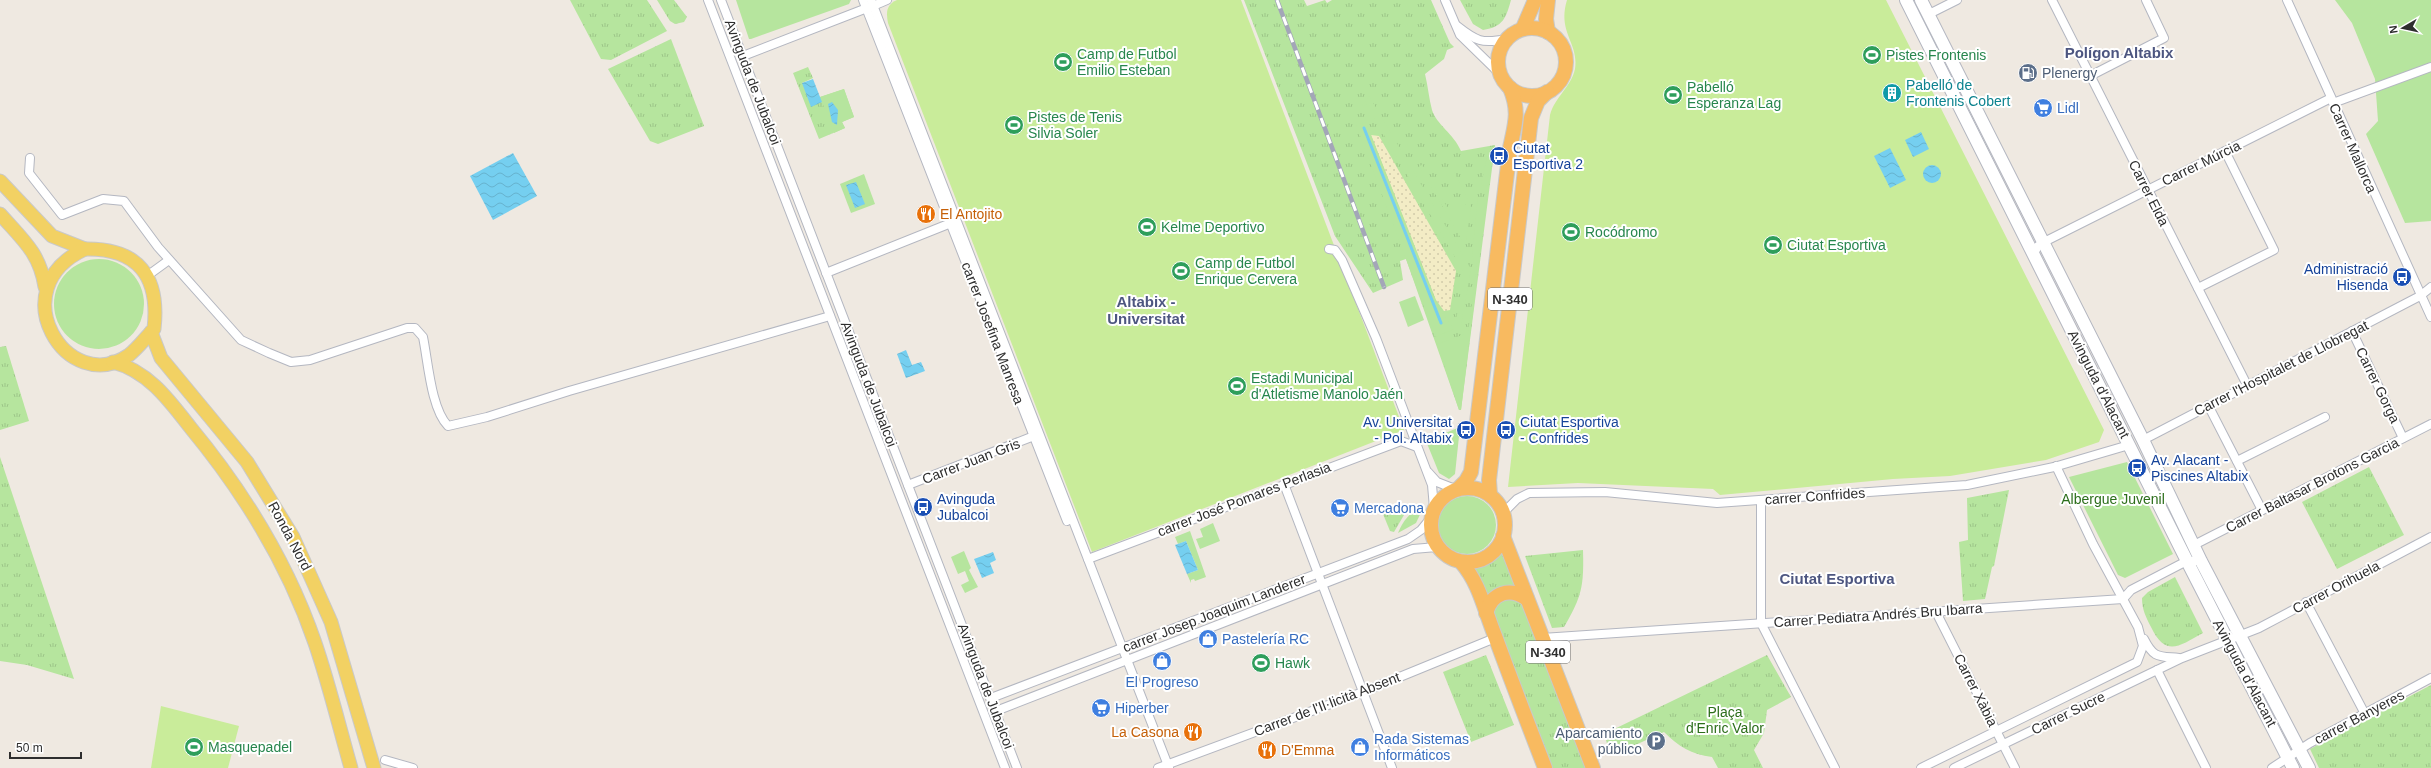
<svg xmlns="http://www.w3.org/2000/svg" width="2431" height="768" font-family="Helvetica,sans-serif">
<defs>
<pattern id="grass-tufts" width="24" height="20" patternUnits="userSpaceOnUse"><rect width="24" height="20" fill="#b6e59e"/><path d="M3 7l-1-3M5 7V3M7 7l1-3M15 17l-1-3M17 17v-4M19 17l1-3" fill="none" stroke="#9dc588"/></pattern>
<pattern id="sand-dots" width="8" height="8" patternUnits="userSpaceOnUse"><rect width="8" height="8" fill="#f3ecc5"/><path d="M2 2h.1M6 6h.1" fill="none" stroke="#d1cbaa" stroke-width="1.8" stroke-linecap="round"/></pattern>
<pattern id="water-waves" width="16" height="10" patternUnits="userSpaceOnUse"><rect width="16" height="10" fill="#75cff0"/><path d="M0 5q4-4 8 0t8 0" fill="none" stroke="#66b2ce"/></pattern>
</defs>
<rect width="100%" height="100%" fill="#efe9e1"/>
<g fill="url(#grass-tufts)">
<path d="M570,0h77l20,31 -56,29 -10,-1z"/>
<path d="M657,0h17l13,17 -3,5 -9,2 -5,-3z"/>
<path d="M1244,0h60l3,6 18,-6 2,3 5,-3h99l19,43 4,4 -7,3 -3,9 -19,15c3,12 4,25 7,36 4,14 22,24 29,41l34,-6 -34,265h-2l-53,-151 -6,2 3,19 -30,13 -38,-57z"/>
<path d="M1460,0h51c-5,18 -8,27 -28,30l-10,-6z"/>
<path d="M671,39l33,87 -46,18 -8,-3 -42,-72z"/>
<path d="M808,67l5,11 -11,5 18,14 24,-8 10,28 -12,5 3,6 -26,11 -26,-66z"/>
<path d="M6,346l23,75 -29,9v-83z"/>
<path d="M0,457l74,222 -47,-14 -27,-4z"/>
<path d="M2369,467l35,68 -67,34 -35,-67z"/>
<path d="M2009,490l-15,76 -2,1 -7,32 -22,2 -4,-59 9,-2 -1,-42z"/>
<path d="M1401,507l3,8 -10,17 -4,-1 -7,-17z"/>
<path d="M1503,550l15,36 -30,12 -14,-30 18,-8z"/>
<path d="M1583,550c1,36 -1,46 -19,77l-12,1 -27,-72z"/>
<path d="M2175,577l28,56c-24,13 -37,25 -52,-6 -5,-10 -9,-17 -9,-29l6,-6z"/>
<path d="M1508,594l15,6 66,168h-38l-60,-155 5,-11z"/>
<path d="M1486,655l28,70 -43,17 -28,-70z"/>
<path d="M1767,655l24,42 -24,13 -3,23 -10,17 9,18h-45l-6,-11c-21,-3 -33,-10 -48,-25l-53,24 -7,-22z"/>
<path d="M2431,685v83h-112l-9,-19z"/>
</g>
<path fill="url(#sand-dots)" d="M1371,135l8,1 77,135 -6,39 -6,1 -8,-11z"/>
<g fill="#b6e59e">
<path d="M736,0h115l-2,4 -98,35h-2z"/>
<path d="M2335,0h96v221l-26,2 -39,-89 12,-13 -3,-42 -23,-56z"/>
<path d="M844,89l10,28 -12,5 3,6 -11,5 -14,-36z"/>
<path d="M1369,96l102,173 -10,56 -5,-4 8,-48 -99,-171z"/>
<path d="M1366,122l73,187 15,20 -19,8 -79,-212z"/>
<path d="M1495,145l-7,41 -7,-1 7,-33z"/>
<path d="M1422,165l28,47 16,-8 -15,-30 3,-2 17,33 -5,38 -3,-1 -44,-76z"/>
<path d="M864,174l11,30 -24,9 -11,-29z"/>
<path d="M1478,197l9,1 -26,212h-2l-22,-66 31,-11 9,-69 -5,-8z"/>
<circle cx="99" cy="304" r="45"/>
<path d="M1415,296l9,24 -16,7 -9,-25z"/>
<path d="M1460,427l-5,47 -6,5 -10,-6 -13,-32z"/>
<path d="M2127,462l46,92 -48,24 -7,-3 -49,-98z"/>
<circle cx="1467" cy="525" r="29"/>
<path d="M1424,506l-8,17 -18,10c6,-14 12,-21 26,-27z"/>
<path d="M1213,523l7,18 -20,8 -4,-10 7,-2 -3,-8z"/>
<path d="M1190,531l16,46 -11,4 -1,-2 -3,1v3l-4,-9 11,-4 -12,-29 -8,3 -3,-7z"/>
<path d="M964,551l7,17 -2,2 9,17 -13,6 -4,-8 8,-4 -4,-10 -7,3 -7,-17z"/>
<circle cx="1713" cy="710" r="11"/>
</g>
<g fill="#c9ec9a">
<path d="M897,0h344l163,430 -312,122 -204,-529c-2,-11 -2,-18 9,-23z"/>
<path d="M1567,0h319l218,430 -5,12 -53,18 -96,16 -57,3 -173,16 -7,-6 -135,-6 -70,4 42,-372c5,-18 21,-28 25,-46 4,-27 -18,-36 -8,-69z"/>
<path d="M161,706l78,20 -11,42h-77z"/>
</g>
<g fill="url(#water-waves)">
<path d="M813,79l9,23 -11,5 -9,-24z"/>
<path d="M832,102l6,8 -1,15 -5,-3 -4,-18z"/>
<path d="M1921,132l8,17 -16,8 -8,-17z"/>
<path d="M1890,148l16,32 -16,8 -16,-32z"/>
<path d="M513,153l24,43 -44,24 -23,-44z"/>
<circle cx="1932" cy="174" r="9"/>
<path d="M856,182l9,22 -10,4 -9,-23z"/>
<path d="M906,350l6,15 9,-3 4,9 -19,7 -9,-24z"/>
<path d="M1186,541l12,29 -11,4 -12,-29z"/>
<path d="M993,552l3,8 -6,3 4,10 -12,5 -8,-19z"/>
</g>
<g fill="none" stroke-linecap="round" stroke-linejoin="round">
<path stroke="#75cff0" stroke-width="3" d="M1364,128l77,195"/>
<defs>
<g id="minor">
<path d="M708,0l297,768"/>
<path d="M721,0l296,768"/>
<path d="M863,0l204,521"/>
<path d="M871,0l298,768"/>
<path d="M1445,0l15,35 40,39"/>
<path d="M2052,0l195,385"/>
<path d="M2287,0l144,317"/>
<path d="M873,6l14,-6"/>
<path d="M1929,14l28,-14"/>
<path d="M1457,26c19,15 25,18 49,13"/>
<path d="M743,56l124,-48"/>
<path d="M2090,76l74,-38 -18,-38"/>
<path d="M2333,103l98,-36"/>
<path d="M30,158l-1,15 33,42 41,-16 21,2 34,46 83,93 28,13 22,9 19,-2 97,-32h8l8,9c5,24 8,72 25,89l39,-9 82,-26 261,-75"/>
<path d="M1329,249l6,1 7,10 34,78 56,147 2,23"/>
<path d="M2033,255l5,-9 6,-4 287,-144"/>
<path d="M826,273l125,-50"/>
<path d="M147,276l22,-16"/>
<path d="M2198,288l76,-38 -49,-99"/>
<path d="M2352,331l51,107"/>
<path d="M2208,405l54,105"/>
<path d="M2143,440l277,-144 11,-9"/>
<path d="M2237,461l88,-44"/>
<path d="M1428,472l9,10 18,7"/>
<path d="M1284,484l108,284"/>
<path d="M908,485l126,-49"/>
<path d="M1761,500v123l74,145"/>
<path d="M1503,513l14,-14 12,-6 76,-1 112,11 250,-18 87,-18 75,-22"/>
<path d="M2194,545l237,-121"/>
<path d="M1088,559l313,-118 16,6"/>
<path d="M2306,602l59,112"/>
<path d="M1936,612l79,156"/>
<path d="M1542,638l581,-39 8,-9 50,-26 6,-3h14"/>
<path d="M2144,639c10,20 15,17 35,19"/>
<path d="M2157,670l49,98"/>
<path d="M991,698l417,-159 13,-9 9,-11"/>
<path d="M996,711l417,-162 24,-2"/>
<path d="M385,760l28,8"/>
<path d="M1158,768l205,-76 132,-54"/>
<path d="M1921,768l216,-106 6,-16 -5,-19 -45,-83 -37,-78"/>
<path d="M1954,768l228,-110 77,-30 172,-91"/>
<path d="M2272,768l38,-25 121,-65"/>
</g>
<g id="secondary">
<path d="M1906,0l281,561 106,207"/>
<path d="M1921,0l222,440 58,121 108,207"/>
</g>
<g id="primary">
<path d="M0,181l52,55 33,13"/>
<path d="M0,214c22,25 40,39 45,73"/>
<path d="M85,249c53,-1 75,27 69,80 -8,8 -16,19 -25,26 -62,43 -129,-67 -44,-106z"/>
<path d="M151,332l10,26 86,104 46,75 38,85 43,146"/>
<path d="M113,362c35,9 56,38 77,65 53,64 98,137 125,216 14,41 24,83 36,125"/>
</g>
<g id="trunk">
<path d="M1548,0l-2,19 2,13"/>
<circle cx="1532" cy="62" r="34"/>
<path d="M1523,28l12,-28"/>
<circle cx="1468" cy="525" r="37"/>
<path d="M1459,488l7,-7 5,-9 39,-324c5,-24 10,-36 0,-60"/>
<path d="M1490,495l-1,-15 42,-362 7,-17 9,-9"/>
<path d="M1503,536l90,232"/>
<path d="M1461,562c19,22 23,47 34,74 16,44 33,88 50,132"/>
<path d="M1486,613c6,-21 24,-26 41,-14"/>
</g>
</defs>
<use href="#minor" stroke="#b4b7c1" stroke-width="10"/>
<use href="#secondary" stroke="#b4b7c1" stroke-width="14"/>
<use href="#primary" stroke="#c9c9c9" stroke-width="15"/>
<use href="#trunk" stroke="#c9c9c9" stroke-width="16"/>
<use href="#minor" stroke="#fff" stroke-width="8"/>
<use href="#secondary" stroke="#fff" stroke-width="12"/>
<use href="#primary" stroke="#f2d163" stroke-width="13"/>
<use href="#trunk" stroke="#f8ba60" stroke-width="14"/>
<defs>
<path id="rail" d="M1277,0l107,287"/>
</defs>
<use href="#rail" stroke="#a3a6b8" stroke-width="4.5"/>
<use href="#rail" stroke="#fff" stroke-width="3" stroke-dasharray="9" stroke-linecap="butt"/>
</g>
<defs>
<symbol id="stadium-disc" viewBox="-11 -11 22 22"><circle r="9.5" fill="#2e9e5b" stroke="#fff"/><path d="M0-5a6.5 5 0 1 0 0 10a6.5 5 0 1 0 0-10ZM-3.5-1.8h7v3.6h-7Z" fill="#fff"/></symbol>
<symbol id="fuel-disc" viewBox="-11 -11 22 22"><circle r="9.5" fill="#5c6f8a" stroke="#fff"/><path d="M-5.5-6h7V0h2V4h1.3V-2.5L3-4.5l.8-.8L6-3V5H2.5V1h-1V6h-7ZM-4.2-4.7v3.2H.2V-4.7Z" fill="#fff"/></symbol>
<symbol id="building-disc" viewBox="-11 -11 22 22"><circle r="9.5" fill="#0f9aa8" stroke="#fff"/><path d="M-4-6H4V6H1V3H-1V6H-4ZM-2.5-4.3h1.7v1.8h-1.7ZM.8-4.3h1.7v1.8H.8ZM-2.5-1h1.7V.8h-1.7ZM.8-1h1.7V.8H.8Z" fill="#fff"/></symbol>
<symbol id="supermarket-disc" viewBox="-11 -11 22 22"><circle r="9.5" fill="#3f7fe0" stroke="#fff"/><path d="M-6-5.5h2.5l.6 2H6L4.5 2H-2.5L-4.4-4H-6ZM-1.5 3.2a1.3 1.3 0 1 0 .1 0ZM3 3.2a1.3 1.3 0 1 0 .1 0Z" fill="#fff"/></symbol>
<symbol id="bus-disc" viewBox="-11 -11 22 22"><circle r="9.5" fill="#1a4fb4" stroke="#fff"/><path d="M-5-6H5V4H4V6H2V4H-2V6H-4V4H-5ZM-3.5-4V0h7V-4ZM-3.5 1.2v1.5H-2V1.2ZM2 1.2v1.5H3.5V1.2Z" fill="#fff"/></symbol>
<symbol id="restaurant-disc" viewBox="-11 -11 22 22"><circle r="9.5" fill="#e8710a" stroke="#fff"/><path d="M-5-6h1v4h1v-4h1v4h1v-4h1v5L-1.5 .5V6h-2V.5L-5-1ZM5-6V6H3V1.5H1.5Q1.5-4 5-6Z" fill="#fff"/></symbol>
<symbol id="shop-disc" viewBox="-11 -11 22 22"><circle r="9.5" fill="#3f7fe0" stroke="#fff"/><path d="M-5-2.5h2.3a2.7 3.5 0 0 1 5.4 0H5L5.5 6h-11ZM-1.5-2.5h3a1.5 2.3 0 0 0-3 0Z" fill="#fff"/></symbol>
<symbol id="parking-disc" viewBox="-11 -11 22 22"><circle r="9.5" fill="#5c6f8a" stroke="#fff"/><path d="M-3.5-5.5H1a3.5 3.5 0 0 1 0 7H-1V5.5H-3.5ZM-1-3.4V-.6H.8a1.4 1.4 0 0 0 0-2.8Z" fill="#fff"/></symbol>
</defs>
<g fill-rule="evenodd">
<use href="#stadium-disc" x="1861" y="44" width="22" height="22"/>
<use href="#stadium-disc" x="1052" y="51" width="22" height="22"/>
<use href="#fuel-disc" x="2017" y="62" width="22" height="22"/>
<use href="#building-disc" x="1881" y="82" width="22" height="22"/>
<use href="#stadium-disc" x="1662" y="84" width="22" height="22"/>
<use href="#supermarket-disc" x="2032" y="97" width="22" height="22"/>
<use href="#stadium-disc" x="1003" y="114" width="22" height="22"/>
<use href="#bus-disc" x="1488" y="145" width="22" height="22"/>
<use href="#restaurant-disc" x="915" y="203" width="22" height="22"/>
<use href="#stadium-disc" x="1136" y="216" width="22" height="22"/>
<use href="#stadium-disc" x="1560" y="221" width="22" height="22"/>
<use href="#stadium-disc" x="1762" y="234" width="22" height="22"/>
<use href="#stadium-disc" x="1170" y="260" width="22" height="22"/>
<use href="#bus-disc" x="2391" y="266" width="22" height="22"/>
<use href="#stadium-disc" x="1226" y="375" width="22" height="22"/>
<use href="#bus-disc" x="1455" y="419" width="22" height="22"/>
<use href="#bus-disc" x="1495" y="419" width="22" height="22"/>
<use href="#bus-disc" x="2126" y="457" width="22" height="22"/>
<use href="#bus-disc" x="912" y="496" width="22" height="22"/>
<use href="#supermarket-disc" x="1329" y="497" width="22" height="22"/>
<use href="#shop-disc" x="1197" y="628" width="22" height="22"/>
<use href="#shop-disc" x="1151" y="650" width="22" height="22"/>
<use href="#stadium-disc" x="1250" y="652" width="22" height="22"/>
<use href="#supermarket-disc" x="1090" y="697" width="22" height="22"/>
<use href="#restaurant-disc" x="1182" y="721" width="22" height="22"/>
<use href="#parking-disc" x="1645" y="730" width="22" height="22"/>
<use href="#stadium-disc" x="183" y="736" width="22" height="22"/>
<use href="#shop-disc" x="1349" y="736" width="22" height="22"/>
<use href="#restaurant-disc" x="1256" y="739" width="22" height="22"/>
</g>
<g text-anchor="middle" stroke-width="4" stroke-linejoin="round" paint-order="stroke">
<g fill="#fff" stroke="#6d6d6d" stroke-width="1">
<rect x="1488" y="288" width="44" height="22" rx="3"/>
<rect x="1526" y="641" width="44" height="22" rx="3"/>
</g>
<g font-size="13" font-weight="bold" fill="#2e2e2e">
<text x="1510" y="304">N-340</text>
<text x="1548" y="657">N-340</text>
</g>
<g font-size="14" fill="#27864d" stroke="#fff" text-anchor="start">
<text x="1077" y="59">Camp de Futbol<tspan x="1077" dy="16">Emilio Esteban</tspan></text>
<text x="1886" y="60">Pistes Frontenis</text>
<text x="1687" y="92">Pabelló<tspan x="1687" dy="16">Esperanza Lag</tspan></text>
<text x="1028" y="122">Pistes de Tenis<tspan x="1028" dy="16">Silvia Soler</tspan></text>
<text x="1161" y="232">Kelme Deportivo</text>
<text x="1585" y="237">Rocódromo</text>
<text x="1787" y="250">Ciutat Esportiva</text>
<text x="1195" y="268">Camp de Futbol<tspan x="1195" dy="16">Enrique Cervera</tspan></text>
<text x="1251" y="383">Estadi Municipal<tspan x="1251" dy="16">d'Atletisme Manolo Jaén</tspan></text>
<text x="1275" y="668">Hawk</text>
<text x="208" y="752">Masquepadel</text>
</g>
<g font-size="14" fill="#4e5e75" stroke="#fff" text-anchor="start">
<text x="2042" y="78">Plenergy</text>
<text x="1642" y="738" text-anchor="end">Aparcamiento<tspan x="1642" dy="16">público</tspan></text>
</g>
<g font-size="14" fill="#2e2e2e" stroke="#fff">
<text transform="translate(753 82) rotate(69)" y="5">Avinguda de Jubalcoi</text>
<text transform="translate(2353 148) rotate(66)" y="5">Carrer Mallorca</text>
<text transform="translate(2201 163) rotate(-26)" y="5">Carrer Múrcia</text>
<text transform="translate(2149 193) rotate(63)" y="5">Carrer Elda</text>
<text transform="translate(993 333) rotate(69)" y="5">carrer Josefina Manresa</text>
<text transform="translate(2281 368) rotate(-27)" y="5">Carrer l'Hospitalet de Llobregat</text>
<text transform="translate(869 384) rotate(69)" y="5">Avinguda de Jubalcoi</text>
<text transform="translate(2099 384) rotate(63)" y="5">Avinguda d'Alacant</text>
<text transform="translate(2378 385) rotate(64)" y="5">Carrer Gorga</text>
<text transform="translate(971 461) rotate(-21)" y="5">Carrer Juan Gris</text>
<text transform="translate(2312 485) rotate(-27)" y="5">Carrer Baltasar Brotons Garcia</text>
<text transform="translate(1815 496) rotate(-4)" y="5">carrer Confrides</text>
<text transform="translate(1244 499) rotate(-21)" y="5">carrer José Pomares Perlasia</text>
<text transform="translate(290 536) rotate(62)" y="5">Ronda Nord</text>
<text transform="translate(2336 587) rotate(-28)" y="5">Carrer Orihuela</text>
<text transform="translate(1214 613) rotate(-21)" y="5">carrer Josep Joaquim Landerer</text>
<text transform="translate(1878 615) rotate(-4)" y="5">Carrer Pediatra Andrés Bru Ibarra</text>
<text transform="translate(2245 673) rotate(62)" y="5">Avinguda d'Alacant</text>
<text transform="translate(986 686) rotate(69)" y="5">Avinguda de Jubalcoi</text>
<text transform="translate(1976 690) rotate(63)" y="5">Carrer Xàbia</text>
<text transform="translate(1327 704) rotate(-21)" y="5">Carrer de l'Il·licità Absent</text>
<text transform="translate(2068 713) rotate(-26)" y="5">Carrer Sucre</text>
<text transform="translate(2359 717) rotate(-28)" y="5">carrer Banyeres</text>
</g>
<g font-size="14" fill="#0d838f" stroke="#fff" text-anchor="start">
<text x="1906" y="90">Pabelló de<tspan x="1906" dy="16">Frontenis Cobert</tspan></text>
</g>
<g font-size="14" fill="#366cbe" stroke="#fff" text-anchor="start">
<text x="2057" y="113">Lidl</text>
<text x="1354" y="513">Mercadona</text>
<text x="1222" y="644">Pastelería RC</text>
<text x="1162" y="687" text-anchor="middle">El Progreso</text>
<text x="1115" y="713">Hiperber</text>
<text x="1374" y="744">Rada Sistemas<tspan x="1374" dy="16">Informáticos</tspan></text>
</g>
<g font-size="14" fill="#164399" stroke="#fff" text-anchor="start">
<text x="1513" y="153">Ciutat<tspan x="1513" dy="16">Esportiva 2</tspan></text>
<text x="2388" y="274" text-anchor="end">Administració<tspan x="2388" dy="16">Hisenda</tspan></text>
<text x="1452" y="427" text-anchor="end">Av. Universitat<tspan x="1452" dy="16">- Pol. Altabix</tspan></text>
<text x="1520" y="427">Ciutat Esportiva<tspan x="1520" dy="16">- Confrides</tspan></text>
<text x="2151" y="465">Av. Alacant -<tspan x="2151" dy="16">Piscines Altabix</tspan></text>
<text x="937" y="504">Avinguda<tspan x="937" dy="16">Jubalcoi</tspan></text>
</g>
<g font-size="14" fill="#c56008" stroke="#fff" text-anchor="start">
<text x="940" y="219">El Antojito</text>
<text x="1179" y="737" text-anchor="end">La Casona</text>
<text x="1281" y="755">D'Emma</text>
</g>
<g font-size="14" fill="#2c6e1b" stroke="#fff">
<text x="2113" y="504">Albergue Juvenil</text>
<text x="1725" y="717">Plaça<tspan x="1725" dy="16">d'Enric Valor</tspan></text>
</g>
<g font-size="15" font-weight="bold" fill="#4d5680" stroke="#fff">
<text x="2119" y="58">Polígon Altabix</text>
<text x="1146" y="307">Altabix -<tspan x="1146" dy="17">Universitat</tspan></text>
<text x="1837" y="584">Ciutat Esportiva</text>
</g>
</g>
<g transform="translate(2403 28) rotate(261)" stroke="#ffffff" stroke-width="3" paint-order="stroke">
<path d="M0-3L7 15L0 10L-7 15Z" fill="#2e2e2e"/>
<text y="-6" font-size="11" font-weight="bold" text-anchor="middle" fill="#2e2e2e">N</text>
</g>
<path d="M10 752v6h71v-6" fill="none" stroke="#2e2e2e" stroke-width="2"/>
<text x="16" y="752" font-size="12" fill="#2e2e2e" stroke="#ffffff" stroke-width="3" paint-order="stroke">50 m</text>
</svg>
